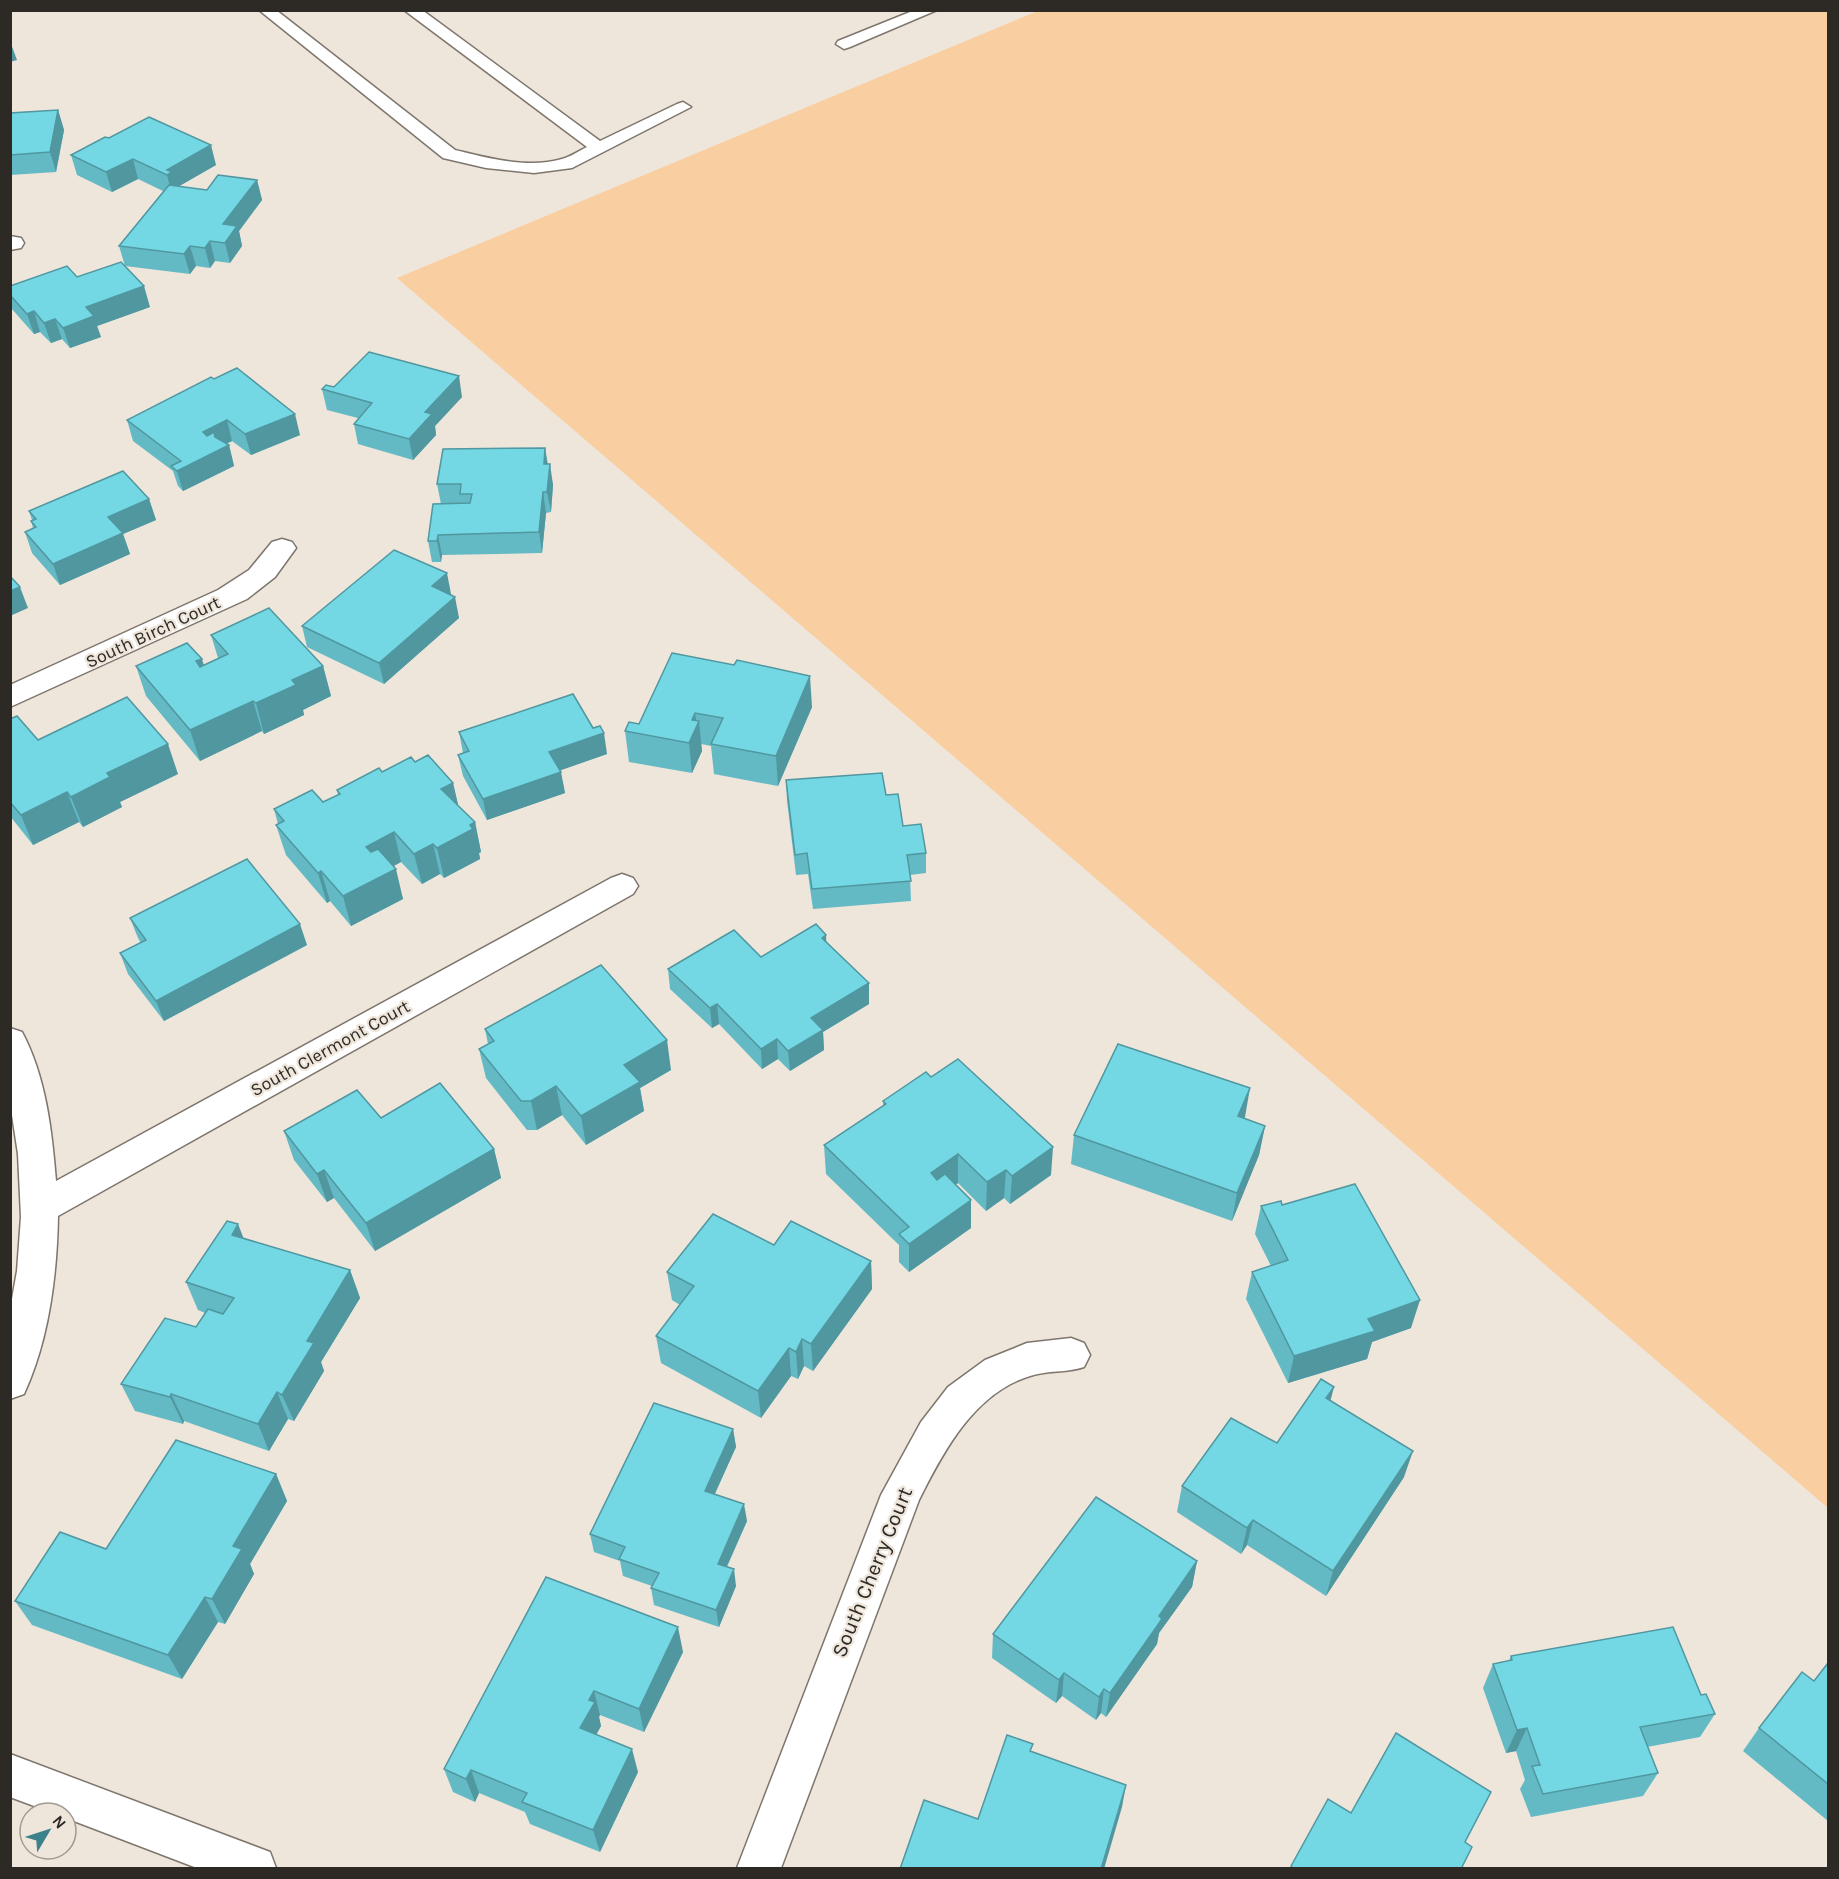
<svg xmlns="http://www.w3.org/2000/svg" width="1839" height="1879" font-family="Karla,sans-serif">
<rect width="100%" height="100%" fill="#eee5db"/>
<path fill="#f9cfa1" d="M1040,10l788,1v1497l-1431,-1230z"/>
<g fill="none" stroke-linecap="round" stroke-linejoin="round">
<defs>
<g id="lane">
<path d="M259,10h17l179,140c33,8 73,19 107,9 8,-2 17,-8 25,-12l-183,-137h18l178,131 77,-37 6,-2 8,5 -119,61 -38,5 -48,-5 -43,-10z"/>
<path d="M915,10h22l-87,37 -6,2 -8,-5 2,-3z"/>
</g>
<g id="street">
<path d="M10,236l11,2 3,5 -3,5 -11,2z"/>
<path d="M282,539l10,3 4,6 -21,29 -28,22 -237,108v-22l208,-95 31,-20 23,-28z"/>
<path d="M622,874l11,4 5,8 -5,8 -575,322c-1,59 -9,124 -34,178l-14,5v-89l7,-39 4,-54 -3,-63 -8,-52v-74l12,4c24,45 30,99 34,149l555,-303z"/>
<path d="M1071,1338l13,5 6,12 -6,12c-17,6 -36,3 -54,9 -56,17 -87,76 -111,124l-138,368h-44l144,-373 40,-73 27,-35 37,-27 42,-17z"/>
<path d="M10,1754l260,98 6,16h-79l-131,-50v-5h-13l-43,-16z"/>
</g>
</defs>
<use href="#lane" stroke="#7e766d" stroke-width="3"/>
<use href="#street" stroke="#7e766d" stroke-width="3"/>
<use href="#lane" fill="#fff" fill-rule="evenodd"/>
<use href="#street" fill="#fff" fill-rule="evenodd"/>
</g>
<g fill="#63bac4">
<path d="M58,110l6,20 -8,42 -46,3v-62z"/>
<path d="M109,138l107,27 -37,21 28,4 50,-10 5,20 -23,31 3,15 -12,17 -15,-2 -5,7 -14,-2 -6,8 -65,-8 -6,-20 44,-55 -25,-12 -26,13 -35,-17 -6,-20z"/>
<path d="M77,277l73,30 -53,19 4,11 -31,11 -8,-9 -11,4 -11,-11 -6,2 -23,-26 -1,-22z"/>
<path d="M214,379l86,56 -49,20 -19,-14 -6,3 3,1 5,21 -51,25 -5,-5 -5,-15 -40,-30 -6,-21z"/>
<path d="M334,387l128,10 -27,29 1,9 -23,25 -55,-16 -4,-20 4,-6 -31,-8 -5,-21z"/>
<path d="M545,448l3,16 5,21 -2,27 -5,1 -4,40 -100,2 -1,7h-9l-4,-21 13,-37 -4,-20z"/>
<path d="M149,499l7,21 -33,14 7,20 -70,31 -28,-32 -7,-21 8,-4 -2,-7 1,-1 -3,-9z"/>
<path d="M451,594l-1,1 9,23 -75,66 -77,-37 -5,-21z"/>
<path d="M211,635l112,31 8,30 -28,14 1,5 -40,19 -2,-3 -62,30 -54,-65 -10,-30 68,-1 14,-7z"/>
<path d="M672,653l140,54 -34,79 -64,-12 -3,-28 -10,-2 1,7 -10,22 -63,-11 -4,-31 14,-7z"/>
<path d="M10,719l28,21 140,34 -58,28 2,5 -39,20 -4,-5 -46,23 -23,-29z"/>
<path d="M459,732l148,22 -47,16 5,23 -78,27 -24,-44 -5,-21 5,-2z"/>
<path d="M415,762l38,21 5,22 17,17 6,30 -2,1 1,6 -36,19 -4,-4 -18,10 -21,-22 -8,4 10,33 -52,27 -21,-25 -3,2 -41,-48 -10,-30 2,-1 -4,-15 49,-7 15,-7 -1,-5 45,-18z"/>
<path d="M786,780l100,15 17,31 23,27v20l-16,2 1,26 -98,8 -5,-35 -12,1 -9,-74z"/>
<path d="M130,918l177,27 -143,76 -36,-47 -8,-21 21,-10 -3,-5z"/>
<path d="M827,943l42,40v21l-46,28 1,18 -34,21 -12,-12 -16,10 -43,-45 -7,4 -42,-39 -2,-20 93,-12z"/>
<path d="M485,1029l186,41 -31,18 4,23 -58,34 -24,-30 -25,15h-10l-41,-52 -7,-29 9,-5z"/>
<path d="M931,1077l120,98 -41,29 -6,-6 -18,13 -28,-28 -2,1 15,44 -62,44 -10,-10v-17l-73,-71 -2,-29 59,-39v-5z"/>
<path d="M381,1118l113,31 7,29 -126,73 -41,-53 -7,4 -33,-42 -10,-29z"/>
<path d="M1244,1119l21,7 -6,29 -27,66 -161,-57 3,-29z"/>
<path d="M1282,1205l129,123 -39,14 -5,17 -79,24 -42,-84 6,-27 19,-6 -16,-32 6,-28z"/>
<path d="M244,1238l106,32 10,28 -39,64 3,9 -30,50 -6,-2 -19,32 -85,-30 -1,3 -48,-13 -14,-27 75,-57 9,-14 -7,-3 -12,-28z"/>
<path d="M774,1245l97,16 1,28 -59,82 -9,-5 -6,13 -7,-3 -30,42 -100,-55 -5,-27 24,-31 -8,-5 -5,-28z"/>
<path d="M1330,1401l74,76 -78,119 -79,-51 -6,9 -64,-42 5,-26 95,-43z"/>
<path d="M733,1429l3,18 -21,47 32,27 -20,46 9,19 -17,41 -65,-22 -3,-17 1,-2 -29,-10 -3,-15 -26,-9 -4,-18z"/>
<path d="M276,1474l11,27 -37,63 4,10 -29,50 -7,-2 -36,57 -150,-54 -17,-24 91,-52z"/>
<path d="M1197,1561l-5,26 -33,46 -2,11 -51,73 -5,-4 -5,7 -34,-24 -6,7 -64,-45 1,-24z"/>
<path d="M546,1577l137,75 -39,80 -44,-17 -1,2 2,9 -5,8 42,38 -38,80 -70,-28 -5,-12 -46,-19 -4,9 -22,-10 -9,-23z"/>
<path d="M1511,1656l190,39 14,19 -15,23 -53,10 11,26 -15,23 -112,21 -11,-28 5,-9 -9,-29 -10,2 -23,-65 10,-24 16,-3z"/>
<path d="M1828,1663v158l-85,-70 16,-23 55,-47z"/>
</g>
<g fill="#5097a0">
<path d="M10,41l7,19 -7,2z"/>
<path d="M58,110l6,20 -8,42 -6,-20z"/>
<path d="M211,145l5,20 -40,23 -4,7 -5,-20v-5z"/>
<path d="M133,159l5,20 -26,13 -6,-20z"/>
<path d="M257,180l5,20 -23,31 3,15 -12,17 -5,-20 -2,-19z"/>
<path d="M210,241l5,20 -5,7 -5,-20z"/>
<path d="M190,246l6,20 -6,8 -6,-20z"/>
<path d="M144,286l6,21 -53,19 4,11 -31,11 -7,-20 23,-21z"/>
<path d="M34,311l6,21 -6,2 -7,-20z"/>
<path d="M55,319l7,20 -11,4 -7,-20z"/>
<path d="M459,376l3,21 -27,29 1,9 -23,25 -4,-21 16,-27z"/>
<path d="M295,414l5,21 -49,20 -6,-21z"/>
<path d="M227,420l5,21 -23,11 -6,-20z"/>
<path d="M229,445l5,21 -51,25 -6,-20z"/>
<path d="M545,448l3,21 -4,-5z"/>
<path d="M550,464l3,21 -2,27 -4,-20z"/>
<path d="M543,492l3,21 -4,40 -3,-21z"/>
<path d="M149,499l7,21 -33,14 7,20 -70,31 -7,-21 55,-47z"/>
<path d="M438,535l4,20 -1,7 -4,-21z"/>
<path d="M447,573l4,21 -15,13 -4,-21z"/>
<path d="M20,587l8,21 -18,8v-25z"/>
<path d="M455,597l4,21 -75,66 -5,-21z"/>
<path d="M202,659l9,30 -15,-28z"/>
<path d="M323,666l8,30 -28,14 1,5 -40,19 -8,-31 36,-23z"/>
<path d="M810,676l2,31 -34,79 -2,-30z"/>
<path d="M253,701l9,30 -62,30 -10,-31z"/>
<path d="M695,713l2,12 2,-4 3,30 -10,22 -3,-30 3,-23z"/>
<path d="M604,733l3,21 -54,19 -4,-21z"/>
<path d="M168,744l10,30 -58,28 2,5 -39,20 -12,-30 36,-24z"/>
<path d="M561,772l4,21 -78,27 -4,-21z"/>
<path d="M453,783l7,30 -19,-24z"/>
<path d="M67,792l12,30 -46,23 -12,-30z"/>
<path d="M475,822l6,30 -2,1 1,6 -36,19 -7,-30z"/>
<path d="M394,832l7,30 -27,15 -8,-30z"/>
<path d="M433,844l7,30 -18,10 -8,-30z"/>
<path d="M396,869l7,30 -52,27 -8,-30z"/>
<path d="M321,871l9,30 -3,2 -9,-30z"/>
<path d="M300,924l7,21 -143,76 -8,-20z"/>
<path d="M826,935l1,20 -5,-17z"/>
<path d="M869,983v21l-46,28 1,18 -34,21 -2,-20 23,-33z"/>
<path d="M717,1004l2,20 -7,4 -2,-20z"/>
<path d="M777,1039l1,20 -16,10 -1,-20z"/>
<path d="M667,1040l4,30 -31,18 4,23 -58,34 -5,-29 43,-51z"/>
<path d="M556,1086l6,29 -25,15 -6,-29z"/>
<path d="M1250,1088l-5,29 -12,28 5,-29z"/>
<path d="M1265,1126l-6,29 -27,66 5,-28z"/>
<path d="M1053,1147l-2,28 -41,29 2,-28z"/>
<path d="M494,1149l7,29 -126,73 -9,-28z"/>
<path d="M958,1154v29l-27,19v-29z"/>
<path d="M324,1170l10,28 -7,4 -10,-28z"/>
<path d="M1006,1170l-2,28 -18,13 1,-29z"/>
<path d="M971,1200v28l-62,44v-28z"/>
<path d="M238,1224l11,28 -17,-17z"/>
<path d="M871,1261l1,28 -59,82 -2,-27z"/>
<path d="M350,1270l10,28 -39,64 3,9 -30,50 -12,-26 25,-54z"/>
<path d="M1420,1300l-9,28 -39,14 -5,17 -79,24 6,-27 74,-37z"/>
<path d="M802,1339l2,27 -6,13 -2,-27z"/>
<path d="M789,1348l2,28 -30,42 -3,-27z"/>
<path d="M1334,1387l-7,27 -1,-16z"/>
<path d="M277,1392l11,27 -19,32 -11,-27z"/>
<path d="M171,1394l13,27 -1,3 -13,-27z"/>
<path d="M733,1429l3,18 -28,61 -3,-17z"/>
<path d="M1413,1451l-9,26 -78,119 7,-25z"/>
<path d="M276,1474l11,27 -37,63 4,10 -29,50 -13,-25 21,-53z"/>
<path d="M744,1504l3,17 -27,60 -2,-17z"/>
<path d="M1253,1520l-6,25 -6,9 6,-26z"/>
<path d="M1197,1561l-5,26 -33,46 -2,11 -51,73 4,-24 49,-77z"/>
<path d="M734,1569l2,17 -17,41 -3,-17z"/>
<path d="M205,1597l13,25 -36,57 -14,-24z"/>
<path d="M678,1627l5,25 -39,80 -5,-23z"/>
<path d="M1064,1673l-2,23 -6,7 3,-23z"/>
<path d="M1104,1689l-3,24 -5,7 3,-23z"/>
<path d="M594,1691l6,24 -1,2 2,9 -14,26 -7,-24 9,-28z"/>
<path d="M1527,1728l-11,23 -10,2 11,-23z"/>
<path d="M632,1749l6,23 -38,80 -7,-22z"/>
<path d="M471,1770l8,23 -4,9 -9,-23z"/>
<path d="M1126,1785l-4,22 -18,62h-3z"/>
</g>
<g fill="#73d8e4" stroke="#5097a0" stroke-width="1.5">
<path d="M58,110l-8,42 -40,3v-42z"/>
<path d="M149,117l62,28 -44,25 5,2 -5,3 -34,-16 -27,13 -35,-17 34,-18 4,1z"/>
<path d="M218,175l39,5 -34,44 14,2 -12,17 -15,-2 -5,7 -15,-2 -6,8 -65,-8 50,-61 38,5z"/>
<path d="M121,262l23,24 -58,21 8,9 -31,12 -8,-9 -11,4 -10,-12 -7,3 -17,-19v-9l57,-20 10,11z"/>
<path d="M369,352l90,24 -34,36 7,2 -23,25 -55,-15 18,-21 -50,-14 4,-4 8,2z"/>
<path d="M237,368l58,46 -50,20 -18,-14 -24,12 4,4 7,-4 1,5 14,8 -52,26 -6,-5 10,-5 -54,-41 84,-43 3,2z"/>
<path d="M545,448l-1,16h6l-3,28h-4l-4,40 -101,3 -1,6h-9l5,-37 37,-1 2,-9h-12l1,-10h-24l6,-35z"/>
<path d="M123,471l26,28 -41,18 15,16 -70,31 -28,-32 11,-5 -5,-6 5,-2 -7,-8z"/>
<path d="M394,550l53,23 -15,13 23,11 -76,66 -77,-37z"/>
<path d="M10,576l10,11 -10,4z"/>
<path d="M269,608l54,58 -31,14 4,5 -40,18 -3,-2 -63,29 -54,-64 51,-23 15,16 -6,2 4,6 28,-13 -17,-19z"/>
<path d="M672,653l62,12 3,-5 73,16 -34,80 -65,-12 12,-26 -28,-5 -3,7 7,1 -10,22 -64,-12 4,-9 10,2z"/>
<path d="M573,694l20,34 7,-2 4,7 -55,19 12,20 -78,27 -25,-44 11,-4 -10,-19z"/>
<path d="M127,697l41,47 -61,29 3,4 -39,20 -4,-5 -46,23 -11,-13v-83l7,-3 21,24z"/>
<path d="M428,755l25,28 -12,6 34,33 -5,3 3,4 -36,19 -4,-4 -19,10 -20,-22 -28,15 5,5 7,-3 18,20 -53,27 -22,-25 -3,2 -42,-48 8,-4 -10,-12 38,-19 11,12 17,-8 -3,-4 42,-22 3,4 29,-15 4,5z"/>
<path d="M882,773l4,22 12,-1 5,32 18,-2 5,29 -19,2 4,26 -99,8 -5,-36 -12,2 -9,-75z"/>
<path d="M247,859l53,65 -144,77 -36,-48 26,-13 -16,-22z"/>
<path d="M816,924l10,11 -4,3 47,45 -58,35 12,12 -35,21 -11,-12 -16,10 -44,-45 -7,4 -42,-39 66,-39 27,27z"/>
<path d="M601,965l66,75 -43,25 16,17 -59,34 -25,-30 -25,15h-10l-42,-52 15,-8 -9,-12z"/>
<path d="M1118,1044l132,44 -12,28 27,10 -28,67 -163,-58z"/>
<path d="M958,1059l95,88 -41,29 -6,-6 -19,12 -29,-28 -27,19 6,7 8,-6 26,26 -62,44 -10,-10 10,-7 -85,-82 62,-41 -3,-3 43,-29 5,5z"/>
<path d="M440,1083l54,66 -128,74 -42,-53 -7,4 -33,-43 73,-41 24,28z"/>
<path d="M1355,1184l65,116 -52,19 7,12 -81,25 -42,-84 36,-12 -27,-54 20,-5 1,4z"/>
<path d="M713,1214l61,31 17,-24 80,40 -60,83 -9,-5 -6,13 -7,-4 -31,43 -102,-55 38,-50 -27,-14z"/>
<path d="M227,1221l11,3 -6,11 118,35 -43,71 7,2 -32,52 -5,-3 -19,32 -87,-30 -1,3 -49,-13 44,-66 31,9 12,-18 15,5 11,-16 -48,-16z"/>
<path d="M1321,1379l13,8 -8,11 87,53 -80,120 -80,-51 -6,8 -65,-42 49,-68 46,25z"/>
<path d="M654,1403l79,26 -28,62 39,13 -26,60 16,5 -18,41 -65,-22 8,-15 -40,-14 6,-12 -35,-13z"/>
<path d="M176,1440l100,34 -43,72 9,3 -30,50 -7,-2 -37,58 -153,-54 45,-69 46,17z"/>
<path d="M1096,1497l101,64 -38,55 3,3 -52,74 -6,-4 -5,8 -35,-24 -5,7 -66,-46z"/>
<path d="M546,1577l132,50 -39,82 -45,-18 -5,9 6,2 -15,26 52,21 -39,81 -71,-28 5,-9 -56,-23 -5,9 -22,-10z"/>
<path d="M1673,1627l28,68 5,-1 9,20 -75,13 18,46 -115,21 -11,-28 8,-1 -13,-37 -10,2 -24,-66 19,-4 -1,-4z"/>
<path d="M1828,1663v121l-69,-56 43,-56 12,9z"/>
<path d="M1396,1733l95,59 -26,50 7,5 -11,22h-167l-3,-3 37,-67 23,14z"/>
<path d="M1007,1735l26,9 -3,7 96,34 -25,84h-201l24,-69 54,19z"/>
</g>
<g text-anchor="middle" stroke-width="4.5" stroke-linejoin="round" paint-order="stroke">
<g font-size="18" fill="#2d2a26" stroke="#eee5db">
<text transform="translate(153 632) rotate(-25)" y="6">South Birch Court</text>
<text transform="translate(330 1048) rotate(-29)" y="6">South Clermont Court</text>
</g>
<g font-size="21" fill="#2d2a26" stroke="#eee5db">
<text transform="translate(872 1572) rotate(-68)" y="7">South Cherry Court</text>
</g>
</g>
<rect width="1839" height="1879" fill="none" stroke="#2d2a26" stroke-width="24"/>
<g transform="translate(48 1831) rotate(51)"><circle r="28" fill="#eee5db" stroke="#a19a93" stroke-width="1.5"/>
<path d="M0-4.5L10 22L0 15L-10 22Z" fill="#3b828a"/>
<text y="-9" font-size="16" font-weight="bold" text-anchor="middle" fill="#2d2a26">N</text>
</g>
</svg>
